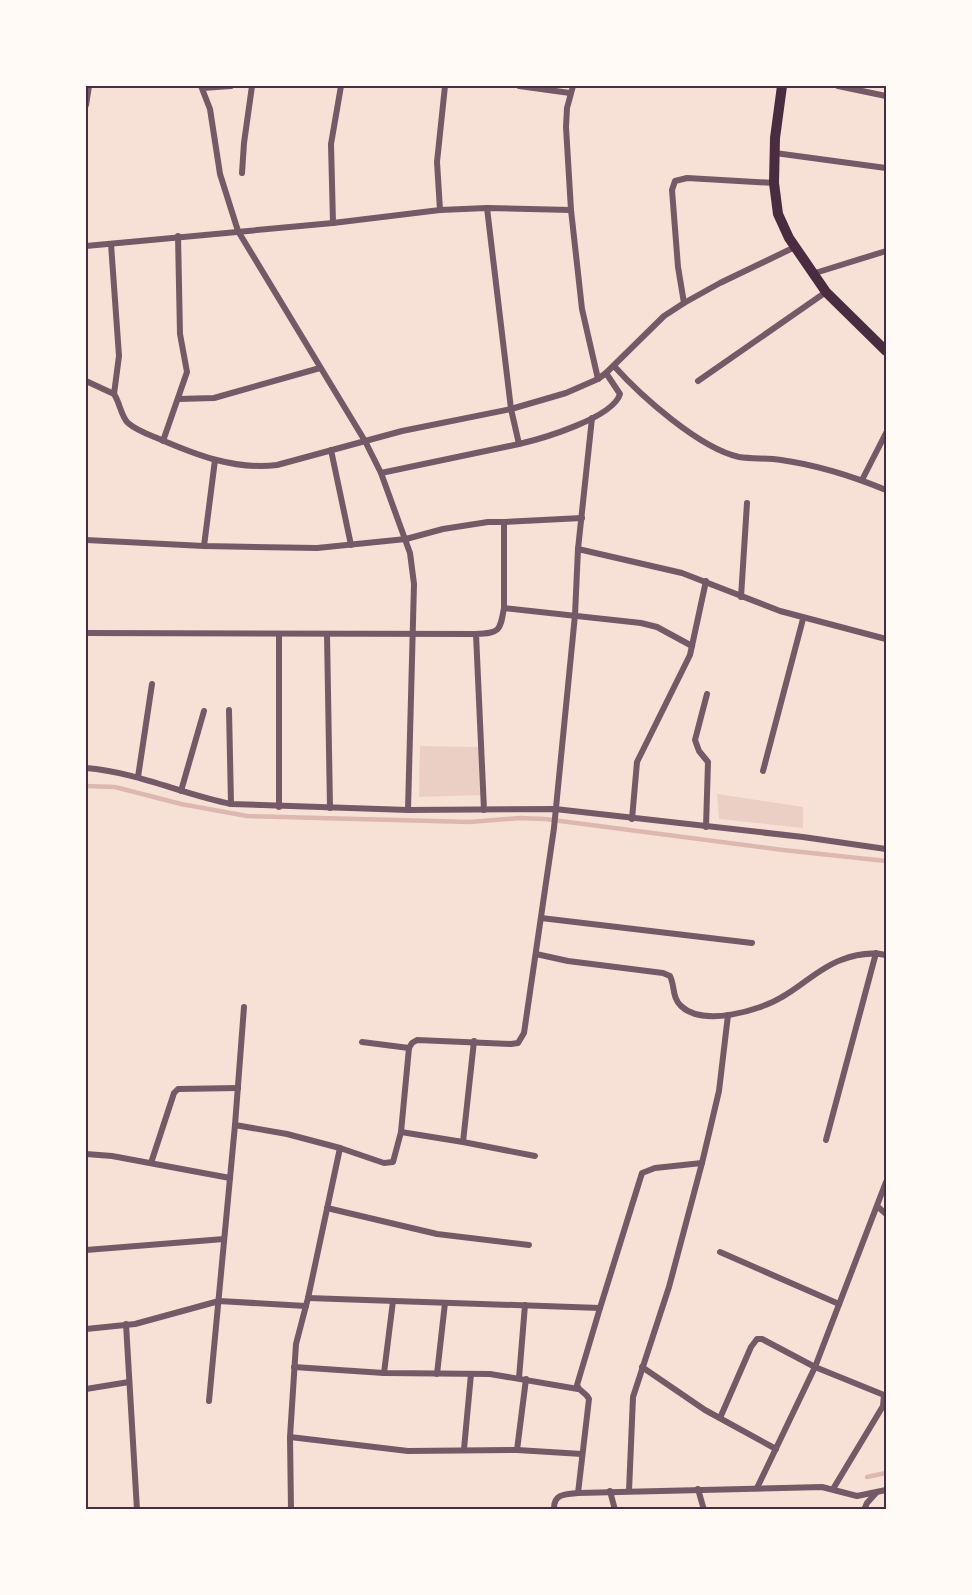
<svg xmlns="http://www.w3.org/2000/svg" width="972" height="1595" font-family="'Exo 2',sans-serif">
<rect width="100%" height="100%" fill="#f7e1d7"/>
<g fill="#ebcfc5">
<path d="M420,746l59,1 1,48 -61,2z"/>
<path d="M717,794l86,13v21l-84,-9z"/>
</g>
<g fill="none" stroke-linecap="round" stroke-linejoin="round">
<g stroke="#dcb8b0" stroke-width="4.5">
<path d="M86,786l29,1 66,17 66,12 223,6 50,-4 25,1 238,31 103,11"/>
<path d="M867,1477l19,-4"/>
</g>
<g stroke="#755966" stroke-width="6">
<path d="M201,86l9,23 10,65 18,57 127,210 16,32 29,80 4,31 -6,226"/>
<path d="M519,86l51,7"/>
<path d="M573,86l-6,22 -1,19 5,83 11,99 16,70"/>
<path d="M838,86l48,10"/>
<path d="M203,88l28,-2"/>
<path d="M86,105l3,-19"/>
<path d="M775,153l111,15"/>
<path d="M242,173l2,-30 8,-57"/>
<path d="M440,210l-3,-48 8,-76"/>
<path d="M333,223l-2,-79 10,-58"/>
<path d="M111,244l8,112 -5,38"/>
<path d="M86,246l247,-23 107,-13 47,-2 84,2"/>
<path d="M812,274l74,-23"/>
<path d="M684,303l-6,-36 -6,-77 3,-9 12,-3 87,5"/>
<path d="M614,366c27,30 85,82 125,91 13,2 28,1 42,3 36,5 71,16 105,30"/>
<path d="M86,381l28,13c6,9 7,22 14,29 8,7 19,11 29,15 39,17 77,32 120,27l125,-34 109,-22 55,-16 32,-14 8,-6 58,-57 20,-13 36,-20 75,-36"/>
<path d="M698,381l128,-89"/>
<path d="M178,399l36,-1 106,-30"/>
<path d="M163,441l24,-69 -7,-38 -2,-98"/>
<path d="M519,444c22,-5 94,-26 101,-50l-14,-21"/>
<path d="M331,450l20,95"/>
<path d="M381,473l138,-29 -8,-35 -24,-201"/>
<path d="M862,480l24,-47"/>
<path d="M504,522l78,-4"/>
<path d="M86,540l118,6 113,2 89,-9 37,-10 45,-7h16v86l137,15 16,4 35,19"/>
<path d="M204,546l11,-86"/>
<path d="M578,549l104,24 98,38 106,28"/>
<path d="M741,597l6,-94"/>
<path d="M86,633l390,1"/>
<path d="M279,634v173"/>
<path d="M327,634l3,174"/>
<path d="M229,710l2,94"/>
<path d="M86,768c50,4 96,26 145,36l177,6 147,-1 248,28 83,12"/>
<path d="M763,771l40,-152"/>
<path d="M138,777l14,-93"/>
<path d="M181,791l23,-80"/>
<path d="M484,810l-8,-176c24,-1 24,-3 28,-26"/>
<path d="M632,819l5,-57 53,-107 16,-74"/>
<path d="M706,827l2,-65 -9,-11 -4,-11 12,-46"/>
<path d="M541,918l211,25"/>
<path d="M536,954l32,7 95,12 7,3c5,10 2,22 11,30 22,21 78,5 101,-9 20,-11 37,-29 59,-37 15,-6 30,-8 45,-5"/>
<path d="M362,1042l47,6"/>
<path d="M235,1125l9,-118"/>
<path d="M401,1132l62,10 11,-101"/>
<path d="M826,1140l50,-187"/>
<path d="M463,1142l72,14"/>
<path d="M86,1154l26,2 118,22 5,-53 52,9 53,14"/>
<path d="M151,1163l23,-70 4,-4 60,-1"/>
<path d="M877,1206l9,8"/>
<path d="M327,1208l110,26 92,11"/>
<path d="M86,1250l138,-11"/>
<path d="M720,1252l119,52"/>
<path d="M308,1298l292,10 42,-135 13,-5 47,-5 17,-72 9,-76"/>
<path d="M126,1324l11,186"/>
<path d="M86,1329l49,-5 84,-23 87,5"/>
<path d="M294,1367l90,6 106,1 88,15"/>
<path d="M642,1367l63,43 71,39"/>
<path d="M384,1373l9,-72"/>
<path d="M437,1374l8,-71"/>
<path d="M519,1378l6,-73"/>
<path d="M86,1389l43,-7"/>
<path d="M209,1401l21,-223"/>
<path d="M720,1418l31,-71 6,-8h5l53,28 69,28 -1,11 -50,83"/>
<path d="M290,1437l118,14 109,-1 65,4"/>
<path d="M464,1449l7,-75"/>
<path d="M517,1450l9,-71"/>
<path d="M757,1488l58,-121 71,-185"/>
<path d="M698,1489l6,21"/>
<path d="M610,1491l5,19"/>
<path d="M629,1491l4,-94 36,-110 33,-124"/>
<path d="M578,1493l11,-94c-3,-7 -10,-7 -12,-14l23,-77"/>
<path d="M291,1510l-1,-73 6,-93 12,-46 32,-150 44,15 9,-1 8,-30 8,-84 3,-5 5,-3 94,4 7,-1 6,-10 30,-205 21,-213 3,-66 14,-131"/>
<path d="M554,1510c-1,-16 11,-16 24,-17l244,-6 35,9 29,-6"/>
<path d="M864,1510l3,-7 9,-10"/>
</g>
<path stroke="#4a2c40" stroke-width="10" d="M782,86l-7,52 -1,45 4,31 11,24 37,54 60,59"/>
</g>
<rect width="972" height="1595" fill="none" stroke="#fffaf5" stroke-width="174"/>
<rect x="87" y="87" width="798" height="1421" fill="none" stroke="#4a2c40" stroke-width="2"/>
</svg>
